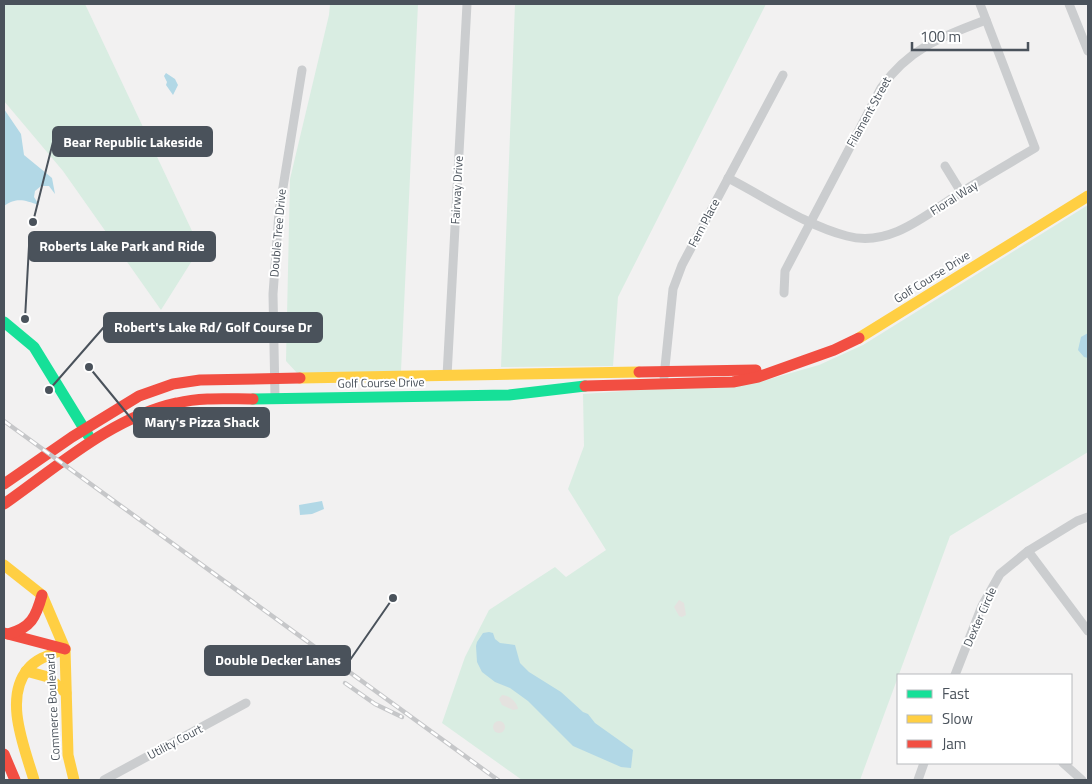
<svg xmlns="http://www.w3.org/2000/svg" width="1092" height="784" font-family="'Titillium Web',sans-serif">
<rect width="100%" height="100%" fill="#f2f1f1"/>
<g fill="#d9ede2">
<path d="M4,4h81l115,244 -39,62 -98,-139 -59,-70z"/>
<path d="M330,4h88l-17,367 -103,3 -12,-13 4,-182 39,-164z"/>
<path d="M515,4h251l-148,293 -5,69 -112,1z"/>
<path d="M1088,205v247l-138,84 -90,244h-338l-80,-57 23,-66 24,-47 66,-43 11,10 40,-27 -38,-61 16,-43 -1,-52 180,-13 56,-16 44,-20z"/>
</g>
<g fill="#e4e2df">
<path d="M679,600l5,3 2,12 -4,2 -3,-1 -5,-9z"/>
<path d="M502,695c7,0 15,7 16,14l-5,1 -11,-5 -3,-6z"/>
<circle cx="499" cy="727" r="6"/>
</g>
<g fill="#b2d8e6">
<path d="M166,73l9,6 3,6 -5,10 -7,-10 1,-3 -3,-6z"/>
<path d="M4,109l17,25 3,21 28,23 3,16 -6,-8h-8l-6,5 -1,6 5,8c-15,-5 -22,-8 -35,1z"/>
<path d="M1088,333v25l-4,-1 -6,-7 3,-13z"/>
<path d="M322,501l2,8 -12,5 -12,1 -1,-10z"/>
<path d="M489,632l4,1 2,6 5,4 15,2 5,18 9,9 32,20 22,20 5,2 7,9 38,27 -2,18 -10,-1 -48,-21 -45,-45 -18,-13 -15,-6 -13,-10 -5,-10 -1,-16 1,-4 6,-9z"/>
</g>
<g fill="none" stroke-linecap="round" stroke-linejoin="round">
<g stroke="#cbcdcf" stroke-width="9">
<path d="M1069,4l19,47"/>
<path d="M945,166l16,26"/>
<path d="M728,178c39,20 77,47 119,58 43,12 80,-22 113,-43 25,-16 50,-30 75,-45l-55,-144"/>
<path d="M784,293l1,-22 96,-183c28,-40 62,-52 105,-68"/>
<path d="M447,376l20,-372"/>
<path d="M664,377l9,-88 9,-24 101,-190"/>
<path d="M275,398l-2,-104 6,-82 23,-142"/>
<path d="M1028,551l60,80"/>
<path d="M955,675l27,-69 18,-32 28,-23 49,-30 11,-4"/>
<path d="M1063,763l19,17"/>
<path d="M104,780l142,-77"/>
<path d="M918,780l6,-17"/>
</g>
<g stroke="#16e098" stroke-width="11">
<path d="M4,322l30,25 54,88"/>
<path d="M253,399l256,-4 76,-9"/>
</g>
<g stroke="#ffcf43" stroke-width="11">
<path d="M859,338l229,-142"/>
<path d="M300,378l339,-6"/>
<path d="M4,565l38,30 23,54 3,106 6,25"/>
<path d="M26,671l22,6 18,16"/>
<path d="M34,780c-9,-31 -31,-82 -6,-111 9,-11 24,-15 37,-20"/>
</g>
<g stroke="#f24e42" stroke-width="11">
<path d="M639,372l117,-2"/>
<path d="M585,386l148,-4 25,-5 76,-27 25,-12"/>
<path d="M4,484l68,-47 67,-41 34,-12 27,-4 100,-2"/>
<path d="M4,504c53,-37 108,-87 173,-101 25,-6 51,-4 76,-4"/>
<path d="M4,633l61,16"/>
<path d="M8,634c23,-6 28,-17 34,-39"/>
<path d="M4,754l11,26"/>
</g>
<defs>
<g id="rail">
<path d="M4,421l494,359"/>
<path d="M345,683l30,21 27,13"/>
</g>
</defs>
<use href="#rail" stroke="#c6c7c9" stroke-width="4.5"/>
<use href="#rail" stroke="#fff" stroke-width="2.5" stroke-dasharray="8" stroke-linecap="butt"/>
</g>
<g text-anchor="middle" stroke-width="4" stroke-linejoin="round" paint-order="stroke">
<g font-size="12" fill="#4a525b" stroke="#fff">
<text transform="translate(869 112) rotate(-61)" y="4">Filament Street</text>
<text transform="translate(457 190) rotate(-87)" y="4">Fairway Drive</text>
<text transform="translate(954 198) rotate(-32)" y="4">Floral Way</text>
<text transform="translate(704 223) rotate(-62)" y="4">Fern Place</text>
<text transform="translate(278 233) rotate(-85)" y="4">Double Tree Drive</text>
<text transform="translate(932 277) rotate(-32)" y="4">Golf Course Drive</text>
<text transform="translate(381 383) rotate(-1)" y="4">Golf Course Drive</text>
<text transform="translate(980 617) rotate(-66)" y="4">Dexter Circle</text>
<text transform="translate(53 707) rotate(-93)" y="4">Commerce Boulevard</text>
<text transform="translate(175 742) rotate(-28)" y="4">Utility Court</text>
</g>
</g>
<path fill="none" stroke="#4a525b" stroke-width="2" d="M33 222L53 142M25 319L29 246M49 390L104 327M89 367L134 422M393 598L350 660"/>
<g fill="#4a525b" stroke="#fff" stroke-width="2">
<circle cx="33" cy="222" r="5"/>
<circle cx="25" cy="319" r="5"/>
<circle cx="49" cy="390" r="5"/>
<circle cx="89" cy="367" r="5"/>
<circle cx="393" cy="598" r="5"/>
</g>
<g fill="#4a525b" stroke="#4a525b" stroke-width="2">
<rect x="53" y="127" width="159" height="29" rx="5"/>
<rect x="29" y="232" width="186" height="29" rx="5"/>
<rect x="104" y="313" width="218" height="29" rx="5"/>
<rect x="134" y="408" width="135" height="29" rx="5"/>
<rect x="205" y="646" width="145" height="29" rx="5"/>
</g>
<g font-size="14" text-anchor="middle" font-weight="bold" fill="#fff">
<text x="133" y="147">Bear Republic Lakeside</text>
<text x="122" y="251">Roberts Lake Park and Ride</text>
<text x="213" y="332">Robert's Lake Rd/ Golf Course Dr</text>
<text x="202" y="427">Mary's Pizza Shack</text>
<text x="278" y="665">Double Decker Lanes</text>
</g>
<rect width="1092" height="784" fill="none" stroke="#4a525b" stroke-width="10"/>
<rect x="897" y="674" width="175" height="90" fill="#ffffff" stroke="#b7babd"/>
<rect x="907" y="690" width="25" height="8" fill="#16e098" stroke="#b7babd"/>
<text x="942" y="699" font-size="15" fill="#4a525b">Fast</text>
<rect x="907" y="715" width="25" height="8" fill="#ffcf43" stroke="#b7babd"/>
<text x="942" y="724" font-size="15" fill="#4a525b">Slow</text>
<rect x="907" y="740" width="25" height="8" fill="#f24e42" stroke="#b7babd"/>
<text x="942" y="749" font-size="15" fill="#4a525b">Jam</text>
<path d="M912 42v8h116v-8" fill="none" stroke="#4a525b" stroke-width="2.5"/>
<text x="920" y="42" font-size="15" fill="#4a525b" stroke="#ffffff" stroke-width="4" paint-order="stroke">100 m</text>
</svg>
